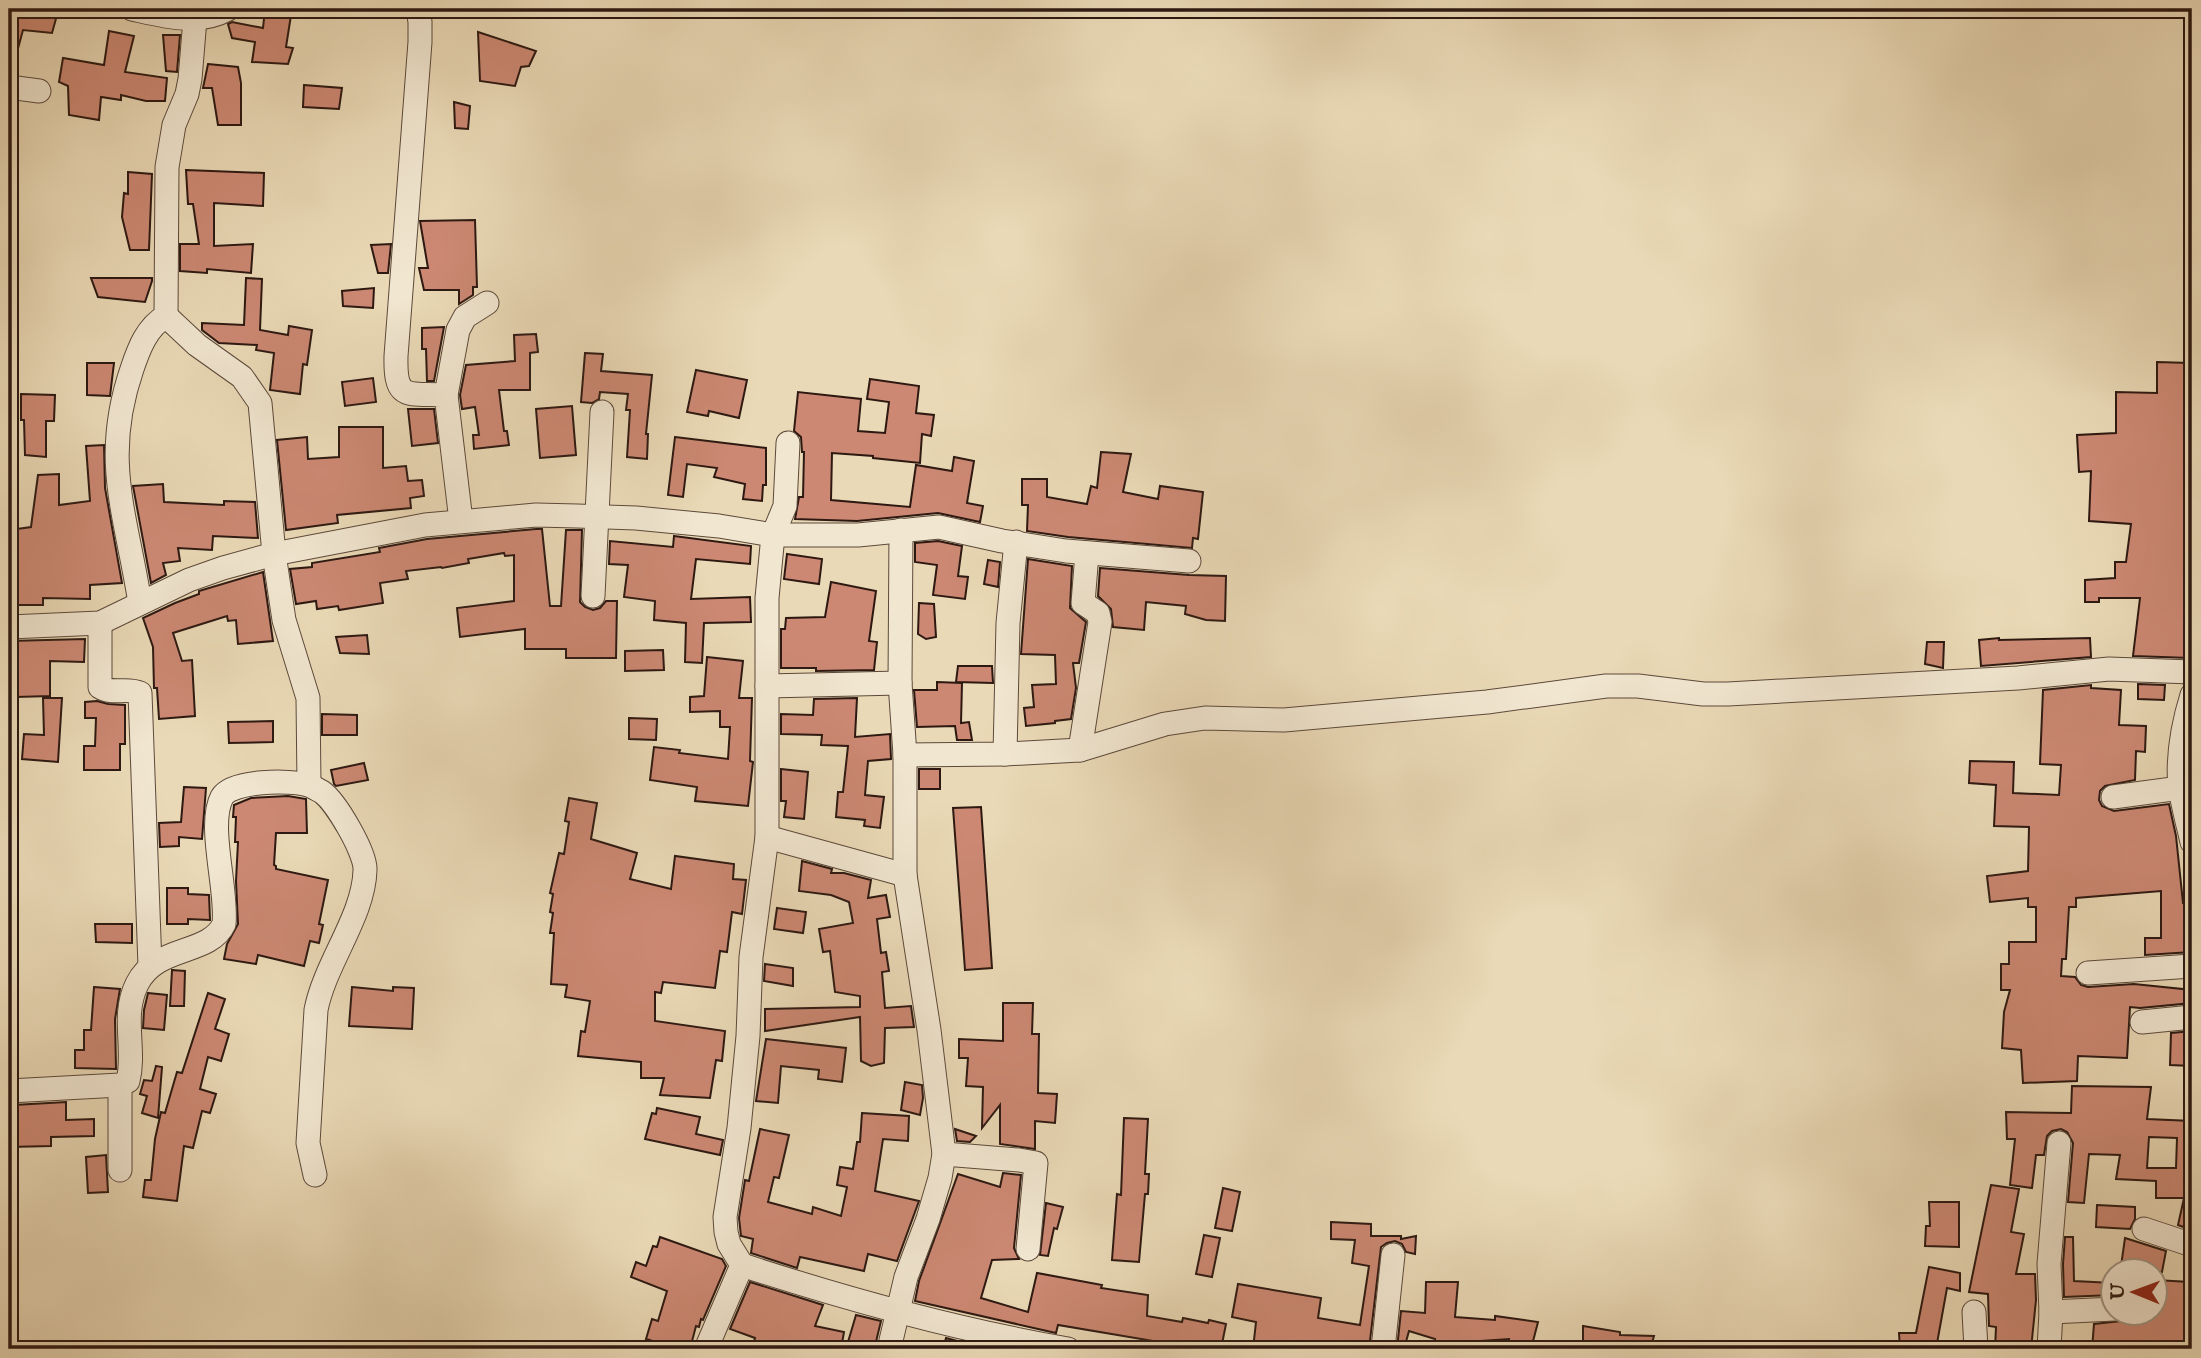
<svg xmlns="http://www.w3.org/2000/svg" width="2201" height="1358" font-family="'IM FELL English',serif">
<rect width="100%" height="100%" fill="#ead9b6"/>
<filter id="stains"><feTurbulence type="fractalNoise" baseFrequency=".00286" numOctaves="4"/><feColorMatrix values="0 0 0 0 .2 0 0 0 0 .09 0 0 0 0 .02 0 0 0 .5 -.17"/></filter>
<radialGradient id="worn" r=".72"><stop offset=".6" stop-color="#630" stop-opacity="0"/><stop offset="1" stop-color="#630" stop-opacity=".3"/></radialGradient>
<g fill="#cc8873" stroke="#2d1912" stroke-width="2" fill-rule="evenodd">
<path d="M9,9h33l-1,4 16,2 -5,18 -29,-3 -10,37 -4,-1z"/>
<path d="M265,9h27l-6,38 7,1 -5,16 -36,-2 3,-20 -23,-4 -4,-14 4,-2 31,6z"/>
<path d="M109,31l25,5 -9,36 42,6 -2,23h-19l-25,-6v5l-20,-3 -2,23 -30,-5 -1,-29 -9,-4 4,-24 41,7z"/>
<path d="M478,32l58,19 -7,15 -8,1 -6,19 -35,-5z"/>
<path d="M163,35h17l-3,37 -11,-1z"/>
<path d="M208,64l30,3 3,16v42h-23l-6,-37h-9z"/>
<path d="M304,85l38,3 -3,21 -36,-2z"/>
<path d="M454,102l16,4 -2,23 -13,-1z"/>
<path d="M186,170l78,3 -1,33 -49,-3v43l39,-2 -2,29 -44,-4v4l-27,-2v-27h19l-6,-40h-5z"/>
<path d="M128,172l24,2 -3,76h-19l-8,-33 2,-24 4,1z"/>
<path d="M475,220l2,67h-4v8l-14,9v-14h-35l-5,-22h9l-8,-47z"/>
<path d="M391,244l-3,29h-10l-7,-28z"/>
<path d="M91,278h61v3l-7,21 -47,-5z"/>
<path d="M246,278l16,1 -2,51 28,5 1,-9 23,4 -5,35 -4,-1 -3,30 -30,-4 4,-37 -18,-3 1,-5 -38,-2 -17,-13v-7l42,2z"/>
<path d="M374,288l-1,20 -30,-2 -1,-15z"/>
<path d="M444,327l-10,54h-7l-1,-32h-4v-21z"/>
<path d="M536,334l2,18 -8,1v37h-31l5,41h3l2,14 -35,4 -1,-14h6l-4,-28 -13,2 -2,-14 6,-30 49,-4 -1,-26z"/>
<path d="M585,353l18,1 -2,17 51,4 -6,59h2l-1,25 -20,-2 3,-47h-4l2,-16 -28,-2 -1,7 -7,4 -11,-1z"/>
<path d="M2157,362l33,1 2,197 -6,55 6,1 -2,42 -57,-2 7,-58h-41v4h-14v-22l30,-2v-16h11l5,-38 -42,-3 2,-50 -12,1 -2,-37 39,-2v-41l41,1z"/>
<path d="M87,363h27l-4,33 -23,-1z"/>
<path d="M696,370l51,10 -8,38 -30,-7 -1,5 -21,-4z"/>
<path d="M373,378l3,24 -31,4 -3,-24z"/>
<path d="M870,379l49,7 -3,27 18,2 -3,21 -9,-2 -2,29 -47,-5v-2l-41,-3 -1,47 79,7 6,-42 36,6 2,-14 20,4 -7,42 16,3 -3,16 -42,-9 -81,8 -62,-2 4,-22h4l1,-45h-2l-1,-15 -7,-6 4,-39 63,7 -3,32 27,2 4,-31 -22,-3z"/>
<path d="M21,394l34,1 -1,26h-8v36l-21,-2 -1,-35h-3z"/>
<path d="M572,406l4,49 -36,3 -4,-49z"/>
<path d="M408,409h26l4,34 -26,3z"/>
<path d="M339,427h44v41l23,-2 2,15 14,-1 2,16 -14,2 1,10 -74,7 1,8 -52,7 -9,-90 30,-3 1,22 31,-2z"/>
<path d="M675,437l91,11v37h-3l-1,16 -19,-2 2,-15 -31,-7 3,-9 -30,-4 -4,33 -15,-2z"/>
<path d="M104,445l1,43 17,95 -32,2v14l-47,-1v7h-30v-23h-4v-52l22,-3 7,-52 21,-1v31l31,-4 -4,-55z"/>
<path d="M1101,452l30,2 -8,38 35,7 2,-13 43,6 -5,47 -5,-1 -1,10 -124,-11 -41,-6 1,-26h-6v-26h25v18l40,7 4,-18 6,2z"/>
<path d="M163,484l1,18 60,3v-4l31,1 3,36 -45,-2 -1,14 -34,-2 2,13 -17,2 3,12 -15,8 -18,-97z"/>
<path d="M536,529h6l8,77h11l5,-76h16l-2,72 5,5 8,3 7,-2 6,-7h11l-1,57h-50v-9h-41v-20l-65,8 -3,-29 57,-7v-46l-9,1 -1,-3 -36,6 1,4 -27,5 -1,-1 -35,4 2,8 -28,4 3,20 -44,7 -1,-4 -21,3 -1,-8 -20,3 -6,-35 22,-2v-4l68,-11 -1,-4 48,-9z"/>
<path d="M674,536l77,10 -1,18 -54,-5 -5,40 59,-2 1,25 -47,1 -2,40 -17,-1 1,-39 -32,-3 1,-19 -31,-4 4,-32 -19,-1 1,-23 63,6z"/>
<path d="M938,541l24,5 -4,30 10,1 -3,22 -32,-4 4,-30 -22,-3v-19z"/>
<path d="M787,554l35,5 -3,25 -35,-5z"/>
<path d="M1028,559l44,7 -2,42 16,14 -7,41h-6l3,25 -5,31 -16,2v2l-29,3 -2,-18 10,-1 -2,-22 24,-1 -1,-29 -34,-1z"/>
<path d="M988,560l12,2 -2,25 -14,-3z"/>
<path d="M1100,568l89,7 37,1 -1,45 -19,-1 -21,-6 1,-8 -40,-4 -2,28 -31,-3 -2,-18 -13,-13z"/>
<path d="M263,572l10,69 -35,3 -2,-24 -8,1 -1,-5 -54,17 9,28 10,-1 3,56 -36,3 -2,-31h-3l-1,-41 -10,-29 32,-15 24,-9v-3z"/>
<path d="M831,582l45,9 -7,50 8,1 -3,28 -58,1v-3h-35v-39h4l1,-11 39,-1z"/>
<path d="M919,603l15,1 2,33 -10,2 -8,-5z"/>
<path d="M367,635l2,19 -29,-1 -4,-16z"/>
<path d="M1999,638v2l91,-2 1,19 -110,9 -2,-26z"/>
<path d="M85,639l-1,23 -34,-1v35l-34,1 -1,-36 -6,-1v-19z"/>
<path d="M1927,642h17l-1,26 -18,-4z"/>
<path d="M663,650l1,20 -39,1v-20z"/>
<path d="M707,657l36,4 -4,37h13l-2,63 3,1 -5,44 -53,-5 2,-14 -47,-7 4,-33 26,3 -1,3 49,6 2,-32h-10v-16l-30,1v-15l14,-1z"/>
<path d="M958,666h34l1,17 -37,-1z"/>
<path d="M937,682l25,1 -1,40 8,-1 3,18h-15l-2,-14 -38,1 -3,-37h23z"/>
<path d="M2138,684l27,1 -1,15 -26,-1z"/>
<path d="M2091,685v3l30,2 -2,35 27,1 -1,26 -9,-1 -1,29 -30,6 -5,5 -1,9 3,6 12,5 55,-7 7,32 7,67h9v49l-47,3v-17h16v-47l-85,7v9h-7l-3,52h-4l-1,17 14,1 6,8 7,2 46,-3 58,6v13l-52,5 -10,-1 -3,51 -49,-2 -1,25 -54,2 -2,-33 -19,-2 2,-36 6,-22h-9v-26h8v-22h27v-35h-8v-9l-38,4 -3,-26 41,-5 1,-44 -35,-1 2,-41 -27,-2 1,-22 44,1 -1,31 46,2 2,-30 -21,-1 3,-74z"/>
<path d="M43,698h19l-4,64 -36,-3 2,-25 20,1z"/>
<path d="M857,698l-2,39 35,-3 1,25 -23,2 -3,34 19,2 -4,31 -16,-2 1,-6 -29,-3 2,-25h5l5,-46 -27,-1 1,-10 -41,-1v-20l32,1 1,-16z"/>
<path d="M97,701l11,3 17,1v39h-5v26h-36v-24h11l1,-28h-11v-16z"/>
<path d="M322,714l35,1v20h-35z"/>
<path d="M629,718l28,1 -1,21 -27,-1z"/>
<path d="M273,721v21l-44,1 -1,-21z"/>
<path d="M364,763l4,17 -32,6 -2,-2 -3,-14z"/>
<path d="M781,769l27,3 -4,47 -20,-2 2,-16h-5z"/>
<rect x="919" y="769" width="21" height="20"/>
<path d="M184,787l22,1 -4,51 -23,-2v9l-19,1 -1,-24 22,-1z"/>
<path d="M288,796l18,3 1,34h-31l-2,32 2,1v3l52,11 -9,44 4,1 -4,18 -9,-2 -6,25 -46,-11 -2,9 -32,-5 3,-15 11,-20 -2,-43 2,-39h-3l1,-25h-3l1,-12 17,-7z"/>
<path d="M569,798l28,5 -6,36 46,14 -7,26 41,10 4,-33 59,8 -1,15 13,1 -4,34 -10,-2 -5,40 -7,-1 -5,37 -52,-6 -2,11 -6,-1v29l70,10 -3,30 -6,-1 -6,38 -50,-3 4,-17h-23v-16l-63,-6 3,-25 4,1 5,-31 -25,-4 2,-12 -16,-1 3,-51h-4l3,-20 -3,-1 3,-18 -3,-1 9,-40 5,1 5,-32 -4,-1z"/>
<path d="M981,807l11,161 -27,2 -12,-162z"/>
<path d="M802,861l30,8 -1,4h13l27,7 -3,18 18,-3 4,22 -13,2 4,34 5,-1 3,19 -7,1 3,36 26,-2 3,21 -29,1 -1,35 -13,3 -10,-5 -1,-44 -95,14v-22l95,-2v-11l-25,-4 -5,-41 -7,1 -4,-23 34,-6 -4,-21 -18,-7 -32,-4z"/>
<path d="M167,888h21v6l21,1 1,25 -22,-1v5h-21z"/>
<path d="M777,908l29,4 -3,21 -29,-4z"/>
<path d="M95,924h37v19l-36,-1z"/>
<path d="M765,964l28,4v18l-29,-5z"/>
<path d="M172,970l13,1 -1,35h-14z"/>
<path d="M94,987l26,2 -5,30 1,50 -41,-1v-18h9v-20h7z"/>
<path d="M352,987l41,4v-4l21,1 -2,41 -63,-3z"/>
<path d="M148,993l19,2 -3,35 -21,-2 1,-18z"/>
<path d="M208,993l17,6 -10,30 14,5 -8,27 -13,-4 -8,32 16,5 -6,19 -8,-2 -9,37 -9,-2 -7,55 -34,-4 2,-17h6l4,-41 6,-27 4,1 12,-41 5,1z"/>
<path d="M1003,1003h30l-1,31h7l-1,59 19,1 -2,29 -20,-2v28l-35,-5v-39l-18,23 1,-41 -17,-1 2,-28h-9v-19l44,2z"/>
<path d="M2192,1031v35l-22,-1 1,-32z"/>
<path d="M766,1039l80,9 -4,34 -24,-3 1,-9 -38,-4 -3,37 -22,-2z"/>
<path d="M156,1066l6,1 -4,51 -16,-5 5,-17 -7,-2 4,-14 8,1z"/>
<path d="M905,1082l17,3 1,13 -3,17 -19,-5z"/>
<path d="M2072,1086l79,1 -4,32 45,2v109l-14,-5 6,-27h-28v-17l-40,-2 4,-24 -31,-1 -5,49 -16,-1 5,-59 -6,-11 -6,-3 -9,2 -5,5 -3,19h-8l-4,33 -22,-3 5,-46h-8l-1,-27 65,1zM2149,1137l28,1 -1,30h-29z"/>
<path d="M66,1102v18l28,-1v17l-43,1v9l-42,1v-37l5,-1v-4z"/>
<path d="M657,1108l43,9 -4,17 27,6 -3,15 -75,-16 7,-26 4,1z"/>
<path d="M862,1113l47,3 -1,25 -25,-2 -8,52 44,10 -22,60 -29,-7 -4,17 -64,-14 -3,11 -46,-15 2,-14 -12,-3 -2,-18 6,-38 4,1 11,-52 29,6 -10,43 -5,-1 -6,25 44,12 1,-7 28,9 6,-29 -10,-2 3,-18 13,2 4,-27h3z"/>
<path d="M1124,1118l24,1 -3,55h4l-1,20h-3l-6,68 -27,-2 5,-66 4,1z"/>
<path d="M955,1129l21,7 -6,6 -13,-1z"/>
<path d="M106,1155l2,37 -20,1 -2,-36z"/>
<path d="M1003,1173l18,2 -7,73 5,11 -27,1 -11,38 47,14 9,-39 65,12 -1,3 47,7 -1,21 35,6 1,-4 25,5 1,-3 17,4 -5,25h-45l1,-4 -119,-20 -2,8 -141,-32 4,-20 39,-107 42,13z"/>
<path d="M1991,1185l28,4 -8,43 13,2 -8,40h19l1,26 -5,49h-36l1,-22 -7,-1 -1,-32 -19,-2z"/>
<path d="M1223,1188l17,4 -8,39 -17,-3z"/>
<path d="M1929,1202h30v45l-34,-1 1,-20h4z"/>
<path d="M1046,1203l17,4 -6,22 -3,-1 -6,28 -8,-1z"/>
<path d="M2097,1205l38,2v12l-5,10 -34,-2z"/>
<path d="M1331,1222l40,2v12h30v3l15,-3 -1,18 -9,-2 -4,-8 -7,-3 -8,2 -6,4 -12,102h-116l3,-27 -24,-5 6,-33 83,14 -3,20 42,7 9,-59 -17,-3 3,-23 -24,-1z"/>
<path d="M1204,1235l16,3 -8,39 -16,-3z"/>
<path d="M660,1237l62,22 4,7 -23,54 -2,-1 -2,8 -3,-1 -6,23h-11l-33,-10 6,-20 6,2 9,-30 -36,-14 5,-15 10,4 7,-20 4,1z"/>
<path d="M2065,1237h8l1,44 39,2v12l-49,2 -1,-33z"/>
<path d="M2125,1238l41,13 -4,21 -41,-6z"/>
<path d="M1929,1267l31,6v18l-13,-3 -11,61h-36l-1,-16h17z"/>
<path d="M2155,1280l35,2 -2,31 4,1v35h-100l2,-25 27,-3 6,-9h28z"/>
<path d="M750,1282l73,23 -8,21 29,6 -3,17h-89l3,-11 -25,-9z"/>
<path d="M1426,1282h32l-3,35 40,3v-4l43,6 -7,27h-24l2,-10 -74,5v-5l-26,-8 -5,18h-7l4,-38 24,2z"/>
<path d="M856,1315l25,6 -6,25 -12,-5 -2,5 -13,-4z"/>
<path d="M1583,1326l37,6v3l34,1 -4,13h-67z"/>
<path d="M946,1338l15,4 -2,7h-16z"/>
</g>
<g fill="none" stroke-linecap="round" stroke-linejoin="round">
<defs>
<g id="minor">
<path d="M132,9c32,7 66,17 96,0"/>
<path d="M418,9l2,13v20l-24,314c-1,46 11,37 50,39l15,126"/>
<path d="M9,87l30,4"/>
<path d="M166,316l31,29 45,32 18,26 14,151 10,66 24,78 1,87"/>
<path d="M446,395l12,-65 7,-13 22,-14"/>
<path d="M788,443l-3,63 -12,29h85l81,-8 63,14 64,10 123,10"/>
<path d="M593,596l9,-184"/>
<path d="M140,603c-14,-89 -39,-144 -8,-234 7,-21 15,-42 34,-53l1,-149 7,-42 13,-31 3,-15 5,-60"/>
<path d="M100,623v64c12,8 27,0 40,6l10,273"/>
<path d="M9,627l91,-4 89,-43 34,-12 51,-14 151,-29 111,-10 41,1 59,2 83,8 54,9 -6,63v239l-16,120 -3,79 -9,92 -14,89 1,15 3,12 13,21 -36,84"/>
<path d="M767,686l133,-3"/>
<path d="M2192,695c-9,29 -15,62 -12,93 3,18 8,37 12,54"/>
<path d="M1080,750l20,-128 -2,-9 -15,-10 4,-50"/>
<path d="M1005,754l3,-131 8,-81"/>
<path d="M905,755l100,-1 75,-4 85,-26 40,-6 79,2 203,-18 119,-16h32l65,8h25l290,-16 91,-9 83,3"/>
<path d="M2113,797l67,-9"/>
<path d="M767,837l138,38"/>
<path d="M2088,973l104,-7"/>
<path d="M2142,1022l50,-5"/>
<path d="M120,1085v85"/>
<path d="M9,1091l111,-6 8,-4c8,-32 -7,-65 9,-97 20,-40 72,-28 87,-60 4,-33 -17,-99 -2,-127 10,-17 68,-17 86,-12 4,1 10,5 14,7 14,10 44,61 43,78 -1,46 -40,93 -49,140l-8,133 7,32"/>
<path d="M944,1154l75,6 17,3 -8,86"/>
<path d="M2144,1229l48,16"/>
<path d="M742,1265c107,35 216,65 326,84"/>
<path d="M1974,1312l2,37"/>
<path d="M2051,1312l63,-3"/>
<path d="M889,1349l17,-72 22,-58 12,-41 4,-24 -15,-124 -24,-155v-120l-5,-72 1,-153"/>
<path d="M1383,1349l10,-94"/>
<path d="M2049,1349l2,-37 -2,-48 10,-121"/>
</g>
</defs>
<use href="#minor" stroke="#5c493b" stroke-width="25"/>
<use href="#minor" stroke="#f1e6d0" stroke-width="23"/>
</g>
<rect width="2201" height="1358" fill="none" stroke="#ead9b6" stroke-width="35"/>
<rect x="10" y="10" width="2180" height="1337" fill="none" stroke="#2d1912" stroke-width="3.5"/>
<rect x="18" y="18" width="2166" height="1323" fill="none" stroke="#2d1912" stroke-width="2"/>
<g transform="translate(2134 1292) rotate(271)"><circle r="33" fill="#f1e6d0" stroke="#a39484" stroke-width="2"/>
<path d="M0-5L12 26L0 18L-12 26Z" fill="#8f2418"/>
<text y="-10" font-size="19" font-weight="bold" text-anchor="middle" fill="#2d1912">U</text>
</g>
<rect width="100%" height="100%" filter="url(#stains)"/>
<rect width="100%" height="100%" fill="url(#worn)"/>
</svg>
